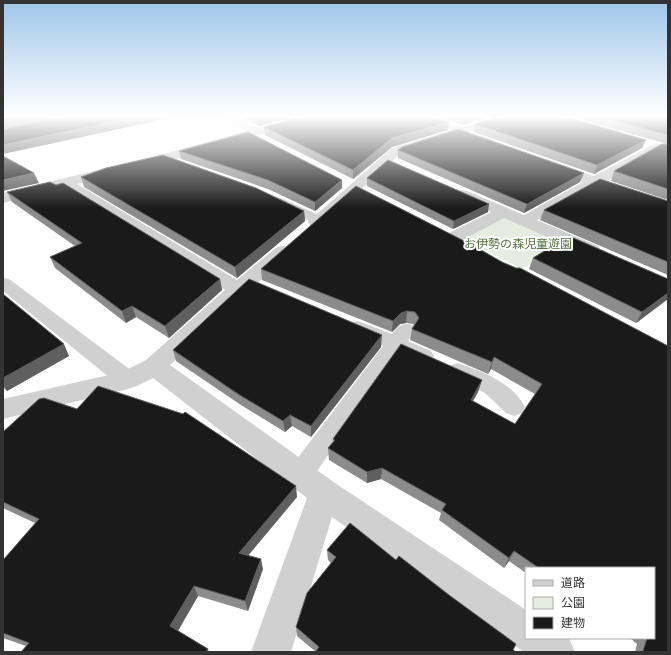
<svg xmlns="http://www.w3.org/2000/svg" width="671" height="655" font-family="Roboto,'Noto Sans JP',sans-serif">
<rect width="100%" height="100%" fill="#fff"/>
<path fill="#e6ecdf" d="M505,217l60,26 -43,26 -60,-31z"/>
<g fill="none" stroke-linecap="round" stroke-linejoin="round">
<g fill="#d0d0d0" fill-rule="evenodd">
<path d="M416,116h14l37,12 1,2 -5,3 -4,-1 -41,-14z"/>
<path d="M281,198l42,19 2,3 -2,3 -5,1 -5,-1 -37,-18 -2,-3 2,-3z"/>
<path d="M3,278l6,1 127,95 3,6 -3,6 -8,2 -8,-2 -117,-95z"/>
<path d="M358,321l34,13c6,-8 10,-12 21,-9l3,4 -8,12 23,10 3,5 -3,5 -7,2 -25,-10 -91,131 -9,3 -9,-3 -4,-8 4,-8 93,-122 -32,-15 -2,-4 2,-4z"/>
<path d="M457,363c25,8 56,20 68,44l-3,6 -8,3 -8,-3 -21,-20 -35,-17 -3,-5 3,-5z"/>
</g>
<g fill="#d0d0d0" fill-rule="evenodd">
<path d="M221,116h13l25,12 43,-12h17l-1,2 -149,43 -92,23 160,96 40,-33 6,-1 6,1 3,4 -122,114 165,118 191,127v28h43l6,14h-53l-2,-3 -7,-4 -181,-128 -41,135h-40l56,-154 -154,-120 -16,8 -9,3 -125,30v-20l119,-27 24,-12 79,-70 -163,-102 -59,15v-10l157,-38 87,-24 -25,-13z"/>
<path d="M499,116h16l-1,2 -114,36 -78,71 -6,2 -6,-2 -2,-3 84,-74z"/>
<path d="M657,143l4,1 2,3 -2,3 -54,31 61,21v10l-72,-25 -59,33 61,26 3,4 -3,4 -6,1 -6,-1 -82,-36 -45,24 -6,1 -6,-1 -3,-4 3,-4 44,-22 -34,-15 -2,-3 2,-3 5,-1 5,1 57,24 59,-33 -34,-12 -2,-3 2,-3h10l35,12z"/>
</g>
</g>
<g fill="#8c8c8c">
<path d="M242,116h55l-38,10 -16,-7z"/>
<path d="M435,116h59l-31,9z"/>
<path d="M569,116h99v84l-57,-19 3,-10 53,-27z"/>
<path d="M475,124l171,16 -4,8 -48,26 -120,-42z"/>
<path d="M264,127l184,3 -56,17 -39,32 -88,-44z"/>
<path d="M398,150l182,32 -56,31 -126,-55z"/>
<path d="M179,151l163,37 -27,23 -47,-22 -87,-30z"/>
<path d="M81,177l223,34 1,10 -68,57 -153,-91z"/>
<path d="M367,178l121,34 -35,17 -86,-43z"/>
<path d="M356,186l118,60 28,16 14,6h4l148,78v306h-33l2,-8 -7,-6h24v-70h-128v5l-17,-12 -5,7 -65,-48 2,-7 -60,-34 -14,4 -38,-23 -1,-12 5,-6v-3l68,-95 81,36 -4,12 -5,9 42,23 20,-30 -44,-25 -3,5 -78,-34 2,-11 2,-4 -1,-1 -7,-1 -6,1 -8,8 -130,-52 -1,-11z"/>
<path d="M7,192l213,87 2,11 -53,48 -33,-21 -10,6 -71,-55 -5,-11 25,-11 -63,-44z"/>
<path d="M668,201v74l-128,-55 4,-10z"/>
<path d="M533,258l135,21v20l-32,24 -107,-54z"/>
<path d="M3,294l66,62 -62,35 -4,-4z"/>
<path d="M381,347l-70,90 -19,-11 -7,6 -44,-27 -65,-44 -3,-11z"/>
<path d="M3,432l294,65 -49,58 15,14 -15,42 -50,-15 -20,35 30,18 1,3h-188l5,-6 -23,-8v-80l1,1 31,-36 -32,-15z"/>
<path d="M327,550l69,10 53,35 -134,56 -18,-15 -1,-9 35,-64 -3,-3z"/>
</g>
<g fill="#5f5f5f">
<path d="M24,116h41l-62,13v-9z"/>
<path d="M140,116h39l-176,38v-9z"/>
<path d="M267,116h30l-38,10 -1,-8z"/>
<path d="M469,116h25l-31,9 1,-8z"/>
<path d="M449,122l-1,8 -56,17 -39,32v-9l39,-32z"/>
<path d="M646,140l-4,8 -48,26 3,-9z"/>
<path d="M34,173l5,10 -36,8v-11z"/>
<path d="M584,173l-4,9 -56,31 3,-9z"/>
<path d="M342,180v8l-27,23v-9z"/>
<path d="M489,204l-1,8 -35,17 1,-8z"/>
<path d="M304,211l1,10 -68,57 -2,-11z"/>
<path d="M220,279l2,11 -53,48 -4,-12z"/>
<path d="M668,293v6l-32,24 6,-11z"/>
<path d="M132,306l4,11 -10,6 -4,-12z"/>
<path d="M407,311l-1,12 -6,1 -8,8 1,-11 8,-8z"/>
<path d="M382,335l-1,12 -70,90v-11z"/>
<path d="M64,344l5,12 -62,35 -4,-7v-6z"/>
<path d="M494,357l-3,12 -3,5 4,-12z"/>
<path d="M482,380l-4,12 -11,19 4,-11z"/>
<path d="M290,415l2,11 -7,6 -2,-11z"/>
<path d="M382,468l-1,11 -14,4v-11z"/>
<path d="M296,486l1,11 -55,66 -3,-10z"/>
<path d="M514,551l-5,10 -5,7 5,-10z"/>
<path d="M261,559l2,10 -15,42 -3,-10z"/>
<path d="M194,586l4,10 -22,38 -6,-8z"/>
</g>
<g fill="#1a1a1a" stroke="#5f5f5f">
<path d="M3,116h21l-21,4z"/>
<path d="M65,116h75l-137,29v-16z"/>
<path d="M253,116h14l-9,2z"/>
<path d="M303,116h129l17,6 -57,16 -39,32 -89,-43z"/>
<path d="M460,116h9l-5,1z"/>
<path d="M502,116h62l82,24 -49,25 -122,-41z"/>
<path d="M599,116h69v19z"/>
<path d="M458,129l126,44 -57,31 -129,-54 4,-3z"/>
<path d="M248,132l94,48 -27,22 -47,-22 -89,-29z"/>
<path d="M662,144h6v45l-54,-18z"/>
<path d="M163,155l93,33 48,23 -69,56 -154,-90 25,-9z"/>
<path d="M3,156l31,17 -31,7z"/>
<path d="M388,160l101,44 -35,17 -87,-43z"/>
<path d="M600,179l68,22v61l-124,-52z"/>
<path d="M50,182l6,3 7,-2 157,96 -55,47 -33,-20 -10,5 -72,-54 32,-14 -75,-51z"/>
<path d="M356,186l118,60 28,16 14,6h4l148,78v306h-23l-2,-1 4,-13h7v-70h-115l-25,-17 -5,7 -67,-48 4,-6 -64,-36 -15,4 -39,-24 7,-8 -2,-1 68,-95 81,36 -11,20 44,24 27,-40 -48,-27 -2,5 -80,-33 7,-11 -4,-6 -8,-1 -6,2 -8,8 -132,-52z"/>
<path d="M569,236l99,43v14l-26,19 -109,-54z"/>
<path d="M249,279l133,56 -71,91 -21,-11 -7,6 -45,-27 -65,-44z"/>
<path d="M3,294l61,50 -61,34z"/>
<path d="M98,386l85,28 2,-2 111,74 -57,67 22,6 -16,42 -51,-15 -24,40 38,23 -2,3h-185l8,-9 -26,-10v-75l1,1 35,-40 -36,-17v-70l36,-33 5,-1 33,11z"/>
<path d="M350,523l46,37 3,-4 50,39 67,49 -3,6 3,2h-201l4,-5 -23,-20 11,-34 29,-36 -9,-7z"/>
</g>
<linearGradient id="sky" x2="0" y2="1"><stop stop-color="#9ec6ea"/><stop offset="0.56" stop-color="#fff"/><stop offset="1" stop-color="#fff" stop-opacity="0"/></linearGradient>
<rect width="671" height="208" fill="url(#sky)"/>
<g text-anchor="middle" stroke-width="4" stroke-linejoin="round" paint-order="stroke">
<g font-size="12" fill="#56703f" stroke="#fff">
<text x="518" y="248">お伊勢の森児童遊園</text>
</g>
</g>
<rect width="671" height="655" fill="none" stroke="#333333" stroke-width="8"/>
<rect x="525" y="567" width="130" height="72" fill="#ffffff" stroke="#adadad"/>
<rect x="533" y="580" width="20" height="6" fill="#d0d0d0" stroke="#adadad"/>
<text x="561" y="587" font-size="12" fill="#333333">道路</text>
<rect x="533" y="597" width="20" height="12" fill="#e6ecdf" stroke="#adadad"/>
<text x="561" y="607" font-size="12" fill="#333333">公園</text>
<rect x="533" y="617" width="20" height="12" fill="#1a1a1a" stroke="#adadad"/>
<text x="561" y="627" font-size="12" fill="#333333">建物</text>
</svg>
